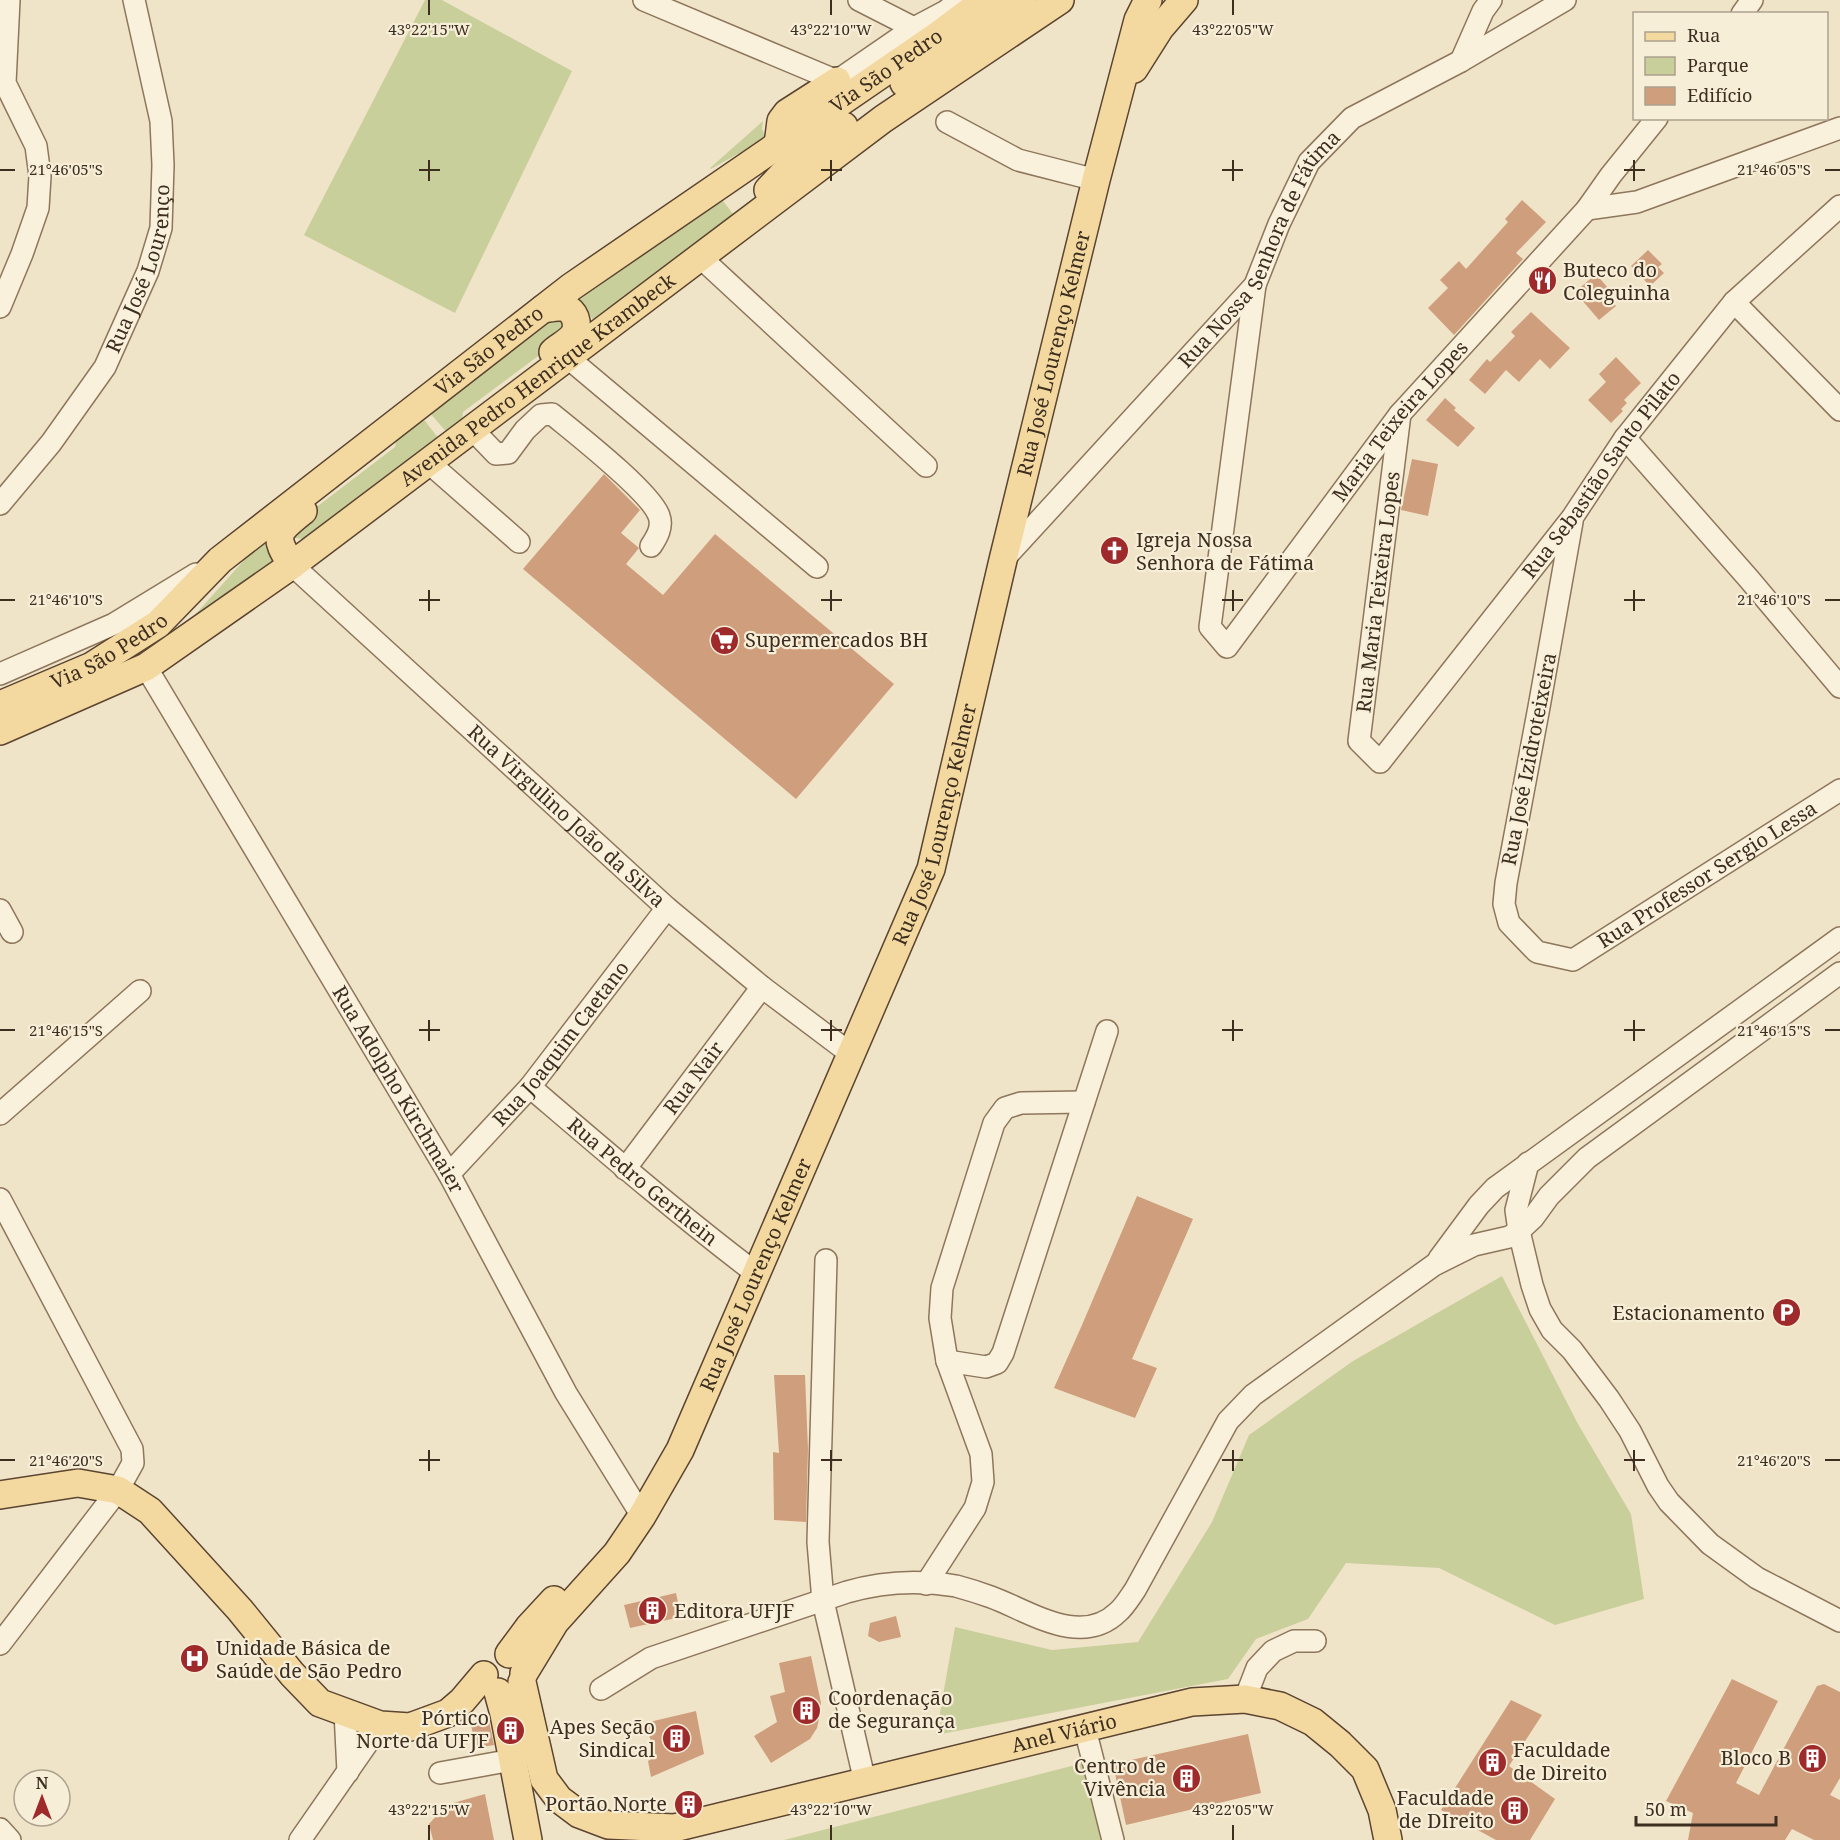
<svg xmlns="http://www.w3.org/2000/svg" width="1840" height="1840" font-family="'Noto Serif',serif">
<rect width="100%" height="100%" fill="#f0e4c8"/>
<g fill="#c9cf9b">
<path d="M425,0h17l130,71 -117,242 -151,-78z"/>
<path d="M763,121l-1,8 4,9 -55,31 -1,-1z"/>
<path d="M720,197l17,22 -141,104 -19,-23z"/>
<path d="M552,320h9l4,3v13l-102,76 -2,16 -11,8 -21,-24z"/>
<path d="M422,417l20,26 -135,96 -15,-1 1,-13 102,-78 2,-11z"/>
<path d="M262,540l18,24 -104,72z"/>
<path d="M1502,1276l76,148 53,90 13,85 -89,26 -116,-57 -93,-5 -38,56 -52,20 -28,40 -292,56 19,-108 97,23 86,-8 74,-120 37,-87 104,-74z"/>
<path d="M1087,1762l20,78h-323z"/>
</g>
<g fill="#cf9f7d">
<path d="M1522,200l24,22 -30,31 7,6 -69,76 -26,-27 20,-20 -8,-8 19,-19 7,8 42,-47 -3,-3z"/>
<path d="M1648,250l14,14 -4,3 6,6 -14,13 -19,-20z"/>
<path d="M1596,274l18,21 -4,4 6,7 -17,14 -24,-28z"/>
<path d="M1531,312l39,36 -20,21 -10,-10 -21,23 -13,-12 -21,24 -16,-14 18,-21 3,3 25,-26 -4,-4z"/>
<path d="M1616,357l25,26 -17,17 3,3 -6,6 2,2 -12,12 -23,-23 18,-18 -7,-8z"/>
<path d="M1445,398l11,10 -2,2 21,18 -17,19 -32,-27z"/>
<path d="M1412,459l26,5 -10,52 -27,-6z"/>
<path d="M604,474l36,36 -19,23 18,15 -13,16 37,31 52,-61 179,150 -98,115 -273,-230z"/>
<path d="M1137,1196l56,23 -61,140 25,9 -22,50 -81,-30 28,-63z"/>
<path d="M774,1375h31l3,74 -2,73 -32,-2 -1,-68 6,1z"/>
<path d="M676,1593l5,24 -51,11 -6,-23z"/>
<path d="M896,1616l5,21 -22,5 -11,-6 2,-13z"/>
<path d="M811,1656l10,47 -1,11 -3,14 -7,11 -39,24 -17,-27 23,-14 -7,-26 15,-4 -6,-29z"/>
<path d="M1732,1679l46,22 -42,82 23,12 58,-109 7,-2 16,8v86l-10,17 10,5v40h-26l-22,-11 -7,11h-97l5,-27 -27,-12z"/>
<path d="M1511,1700l31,15 -33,51 46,33 -25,41h-34l-55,-30z"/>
<path d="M696,1711l8,43 -53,23 -3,-16 8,-5 -11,-33z"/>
<path d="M489,1721l5,24 -18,3 -5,-23z"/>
<path d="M1248,1734l13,59 -135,32 -13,-61z"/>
<path d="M485,1794l9,46h-61l-4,-16 17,-19z"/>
</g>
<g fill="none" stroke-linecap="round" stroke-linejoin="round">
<defs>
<g id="minor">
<path d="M644,0l193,81 77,-53 32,-17 14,-11"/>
<path d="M859,0l55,28"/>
<path d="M1742,14l10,-14"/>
<path d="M1461,61l22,-50 8,-11"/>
<path d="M947,122l71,38 78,20"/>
<path d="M1587,209l50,-7 203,-74"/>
<path d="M700,257l226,209"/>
<path id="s1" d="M1255,285l-45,342 17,20 173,-233 187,-205 24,-34 46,-57"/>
<path d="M1734,302l106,108"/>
<path d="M0,307l22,-53 16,-46 2,-32 -4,-30 -31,-63 4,-83"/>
<path d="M567,357l250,210"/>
<path id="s2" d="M1400,414l-41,327 21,21 192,-244 53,-80 109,-136 106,-96"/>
<path d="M472,429l24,25 12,-1 17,-23 16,-15 11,-1c23,19 99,78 107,102 4,11 -2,21 -8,30"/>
<path d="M1625,438l124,141 91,108"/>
<path d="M428,462l91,80"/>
<path id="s3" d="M0,504l51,-61 54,-76 43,-96 13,-43 2,-63 -2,-44 -27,-121"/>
<path id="s4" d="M1572,522l-33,185 -33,176 -2,21 5,19 28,29 36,8 267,-170"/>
<path id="s5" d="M1003,560l252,-275 24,-61 30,-62 43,-44 109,-57 104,-61"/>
<path id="s6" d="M292,565l375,343 95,79 89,67"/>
<path id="s7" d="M146,667l303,507 117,219 76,123"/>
<path d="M0,674l114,-50 82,-50"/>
<path d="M0,910l12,22"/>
<path id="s8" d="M530,1087c75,64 149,128 227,187"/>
<path d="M0,1114l140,-123"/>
<path d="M1528,1163l-12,47 3,21 13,54 8,24 12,21 20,20 37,49 21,32 28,55 11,16 41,42 47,34 83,43"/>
<path id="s9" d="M625,1169l137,-182"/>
<path id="s10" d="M449,1174l81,-87 137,-179"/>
<path d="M0,1199l132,250 1,14 -15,27 -118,154"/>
<path d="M1439,1259l40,-54 16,-17 345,-250"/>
<path d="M826,1260l-8,282 5,59 42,181"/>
<path d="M947,1361l39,6 11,-4 6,-10 104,-322"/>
<path d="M926,1584l49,-76 8,-26 -2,-28 -34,-93 -7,-43 2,-30 52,-165 11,-15 16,-5 63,-1"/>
<path d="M601,1689l50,-31 196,-66c34,-10 73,-12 109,-6 11,3 24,7 35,11 38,14 90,51 127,15 7,-6 12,-15 17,-22l93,-169 25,-26 181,-130 40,-20 35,-8 10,-6 14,-13 16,-22 38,-38 253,-185"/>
<path d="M1245,1699l12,-31 16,-17 21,-10h21"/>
<path d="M345,1712l3,60"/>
<path d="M1085,1729l28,111"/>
<path d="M440,1773l61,-11"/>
<path d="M0,1829l10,11"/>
<path d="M300,1840l80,-115"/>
</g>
<g id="major">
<path d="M1134,69l26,-41 24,-28"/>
<path d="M904,83l118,-83"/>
<path d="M778,145l3,-24 6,-8 50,-32"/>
<path d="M768,190l27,-29 49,-35"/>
<path d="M543,309c8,-1 19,-4 25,0 9,6 11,19 5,27 -5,6 -14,11 -20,16"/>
<path d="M292,565c-20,-30 -15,-33 11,-54"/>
<path id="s11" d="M0,705l92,-39 66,-42 62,-64 351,-273 363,-249 51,-38"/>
<path id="s12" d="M0,731l146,-64 146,-102 591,-446 177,-119"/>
<path d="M0,1495l78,-12 40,7 32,21 90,99 52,64 28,29 60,22 30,2 38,-14 14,-12 22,-26"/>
<path d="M509,1654l20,-27 25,-27"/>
<path id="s13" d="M524,1673l31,-51 62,-69 25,-37 38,-66 251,-581 72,-309 93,-380 42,-160 10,-20"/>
<path id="s14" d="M522,1682l22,97 15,20 20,15 29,11 66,3 518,-126 53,-3 35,7 33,16 27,22 25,25 17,41 6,30"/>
<path d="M498,1692l6,22 24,126"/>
</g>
</defs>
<use href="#minor" stroke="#8d765c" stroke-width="24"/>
<use href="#major" stroke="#5b4430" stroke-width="30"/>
<use href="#minor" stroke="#faf1dc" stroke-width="21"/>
<use href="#major" stroke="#f3d9a0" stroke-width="27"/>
</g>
<path fill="none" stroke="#3d2e20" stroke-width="2" d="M429,0v15M831,0v15M1233,0v15M429,160v21M831,160v21M1233,160v21M1634,160v21M0,170h15M419,170h21M821,170h21M1222,170h21M1624,170h21M1825,170h15M429,590v21M831,590v21M1233,590v21M1634,590v21M0,600h15M419,600h21M821,600h21M1222,600h21M1624,600h21M1825,600h15M429,1020v21M831,1020v21M1233,1020v21M1634,1020v21M0,1030h15M419,1030h21M821,1030h21M1222,1030h21M1624,1030h21M1825,1030h15M429,1450v21M831,1450v21M1233,1450v21M1634,1450v21M0,1460h15M419,1460h21M821,1460h21M1222,1460h21M1624,1460h21M1825,1460h15M429,1825v15M831,1825v15M1233,1825v15"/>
<defs>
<symbol id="restaurant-disc" viewBox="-11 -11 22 22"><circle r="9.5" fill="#9e2a2b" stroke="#f7eed8"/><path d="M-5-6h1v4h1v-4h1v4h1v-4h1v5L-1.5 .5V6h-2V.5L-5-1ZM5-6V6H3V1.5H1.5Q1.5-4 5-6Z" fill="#fff"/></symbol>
<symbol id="church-disc" viewBox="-11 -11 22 22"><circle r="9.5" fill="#9e2a2b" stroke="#f7eed8"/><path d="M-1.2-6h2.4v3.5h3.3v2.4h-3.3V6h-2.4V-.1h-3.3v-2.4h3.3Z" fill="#fff"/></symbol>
<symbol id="supermarket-disc" viewBox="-11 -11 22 22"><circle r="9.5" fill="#9e2a2b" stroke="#f7eed8"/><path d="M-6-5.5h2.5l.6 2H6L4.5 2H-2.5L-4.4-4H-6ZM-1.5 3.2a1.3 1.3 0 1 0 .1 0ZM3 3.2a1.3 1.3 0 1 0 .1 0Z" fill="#fff"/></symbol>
<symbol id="parking-disc" viewBox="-11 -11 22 22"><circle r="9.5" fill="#9e2a2b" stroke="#f7eed8"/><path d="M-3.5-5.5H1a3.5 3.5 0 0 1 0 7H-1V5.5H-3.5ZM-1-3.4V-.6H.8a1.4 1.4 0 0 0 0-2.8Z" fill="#fff"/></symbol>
<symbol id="building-disc" viewBox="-11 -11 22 22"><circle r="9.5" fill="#9e2a2b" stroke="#f7eed8"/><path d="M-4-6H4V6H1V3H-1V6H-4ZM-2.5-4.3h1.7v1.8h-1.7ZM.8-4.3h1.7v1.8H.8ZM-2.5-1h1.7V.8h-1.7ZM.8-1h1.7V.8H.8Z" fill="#fff"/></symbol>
<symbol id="hospital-disc" viewBox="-11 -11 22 22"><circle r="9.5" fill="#9e2a2b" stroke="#f7eed8"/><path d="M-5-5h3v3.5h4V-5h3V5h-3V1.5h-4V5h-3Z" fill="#fff"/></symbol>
</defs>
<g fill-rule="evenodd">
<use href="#restaurant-disc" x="1526" y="264" width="33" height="33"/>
<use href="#church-disc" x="1098" y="534" width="33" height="33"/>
<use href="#supermarket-disc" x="708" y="624" width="33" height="33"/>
<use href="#parking-disc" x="1770" y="1296" width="33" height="33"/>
<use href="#building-disc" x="636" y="1594" width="33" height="33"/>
<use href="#hospital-disc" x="178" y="1642" width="33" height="33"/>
<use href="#building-disc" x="790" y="1694" width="33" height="33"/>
<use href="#building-disc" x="494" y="1714" width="33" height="33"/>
<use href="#building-disc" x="660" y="1722" width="33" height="33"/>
<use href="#building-disc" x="1796" y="1742" width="33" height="33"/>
<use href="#building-disc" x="1476" y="1746" width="33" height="33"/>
<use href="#building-disc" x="1170" y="1762" width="33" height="33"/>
<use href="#building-disc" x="672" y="1788" width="33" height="33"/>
<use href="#building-disc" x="1498" y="1794" width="33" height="33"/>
</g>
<g text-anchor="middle" stroke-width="4.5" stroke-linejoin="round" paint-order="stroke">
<g font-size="20" fill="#3d2e20" stroke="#f7eed8">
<text dy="7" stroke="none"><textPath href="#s11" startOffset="1094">Via São Pedro</textPath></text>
<text dy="7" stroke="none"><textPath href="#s5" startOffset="406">Rua Nossa Senhora de Fátima</textPath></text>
<text dy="7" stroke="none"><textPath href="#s3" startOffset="278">Rua José Lourenço</textPath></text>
<text dy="7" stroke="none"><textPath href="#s11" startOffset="608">Via São Pedro</textPath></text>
<text dy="7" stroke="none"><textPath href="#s13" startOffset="1436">Rua José Lourenço Kelmer</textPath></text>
<text dy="7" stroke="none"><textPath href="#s12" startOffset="645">Avenida Pedro Henrique Krambeck</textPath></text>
<text dy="7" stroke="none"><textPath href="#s1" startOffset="656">Maria Teixeira Lopes</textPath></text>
<text dy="7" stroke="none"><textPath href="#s2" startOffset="722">Rua Sebastião Santo Pilato</textPath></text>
<text transform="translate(1378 592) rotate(-83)" y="7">Rua Maria Teixeira Lopes</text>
<text dy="7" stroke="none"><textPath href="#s11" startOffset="122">Via São Pedro</textPath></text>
<text transform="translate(1529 759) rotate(-79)" y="7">Rua José Izidroteixeira</text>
<text dy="7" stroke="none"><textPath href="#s6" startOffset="372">Rua Virgulino João da Silva</textPath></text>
<text dy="7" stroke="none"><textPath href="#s13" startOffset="950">Rua José Lourenço Kelmer</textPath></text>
<text dy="7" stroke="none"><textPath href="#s4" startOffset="644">Rua Professor Sergio Lessa</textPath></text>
<text dy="7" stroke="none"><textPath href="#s10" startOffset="172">Rua Joaquim Caetano</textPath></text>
<text dy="7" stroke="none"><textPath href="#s9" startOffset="114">Rua Nair</textPath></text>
<text dy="7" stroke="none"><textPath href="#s7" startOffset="492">Rua Adolpho Kirchmaier</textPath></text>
<text dy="7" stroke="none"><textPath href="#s8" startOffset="147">Rua Pedro Gerthein</textPath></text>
<text dy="7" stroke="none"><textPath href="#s13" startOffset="464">Rua José Lourenço Kelmer</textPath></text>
<text dy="7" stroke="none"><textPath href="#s14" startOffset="648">Anel Viário</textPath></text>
</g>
<g font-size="20" fill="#3d2e20" stroke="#f7eed8" text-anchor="start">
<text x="1563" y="277">Buteco do<tspan x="1563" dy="23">Coleguinha</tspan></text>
<text x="1136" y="547">Igreja Nossa<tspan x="1136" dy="23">Senhora de Fátima</tspan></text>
<text x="745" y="647">Supermercados BH</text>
<text x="1765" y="1320" text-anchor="end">Estacionamento</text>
<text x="674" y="1618">Editora UFJF</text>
<text x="216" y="1655">Unidade Básica de<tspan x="216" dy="23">Saúde de São Pedro</tspan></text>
<text x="828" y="1705">Coordenação<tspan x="828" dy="23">de Segurança</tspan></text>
<text x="489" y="1725" text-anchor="end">Pórtico<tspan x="489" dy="23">Norte da UFJF</tspan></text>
<text x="655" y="1734" text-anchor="end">Apes Seção<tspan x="655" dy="23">Sindical</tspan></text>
<text x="1513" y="1757">Faculdade<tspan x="1513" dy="23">de Direito</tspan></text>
<text x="1791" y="1765" text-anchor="end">Bloco B</text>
<text x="1166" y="1773" text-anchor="end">Centro de<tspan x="1166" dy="23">Vivência</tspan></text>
<text x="1494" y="1805" text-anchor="end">Faculdade<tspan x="1494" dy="23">de DIreito</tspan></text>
<text x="667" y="1811" text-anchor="end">Portão Norte</text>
</g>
</g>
<g font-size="15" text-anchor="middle" fill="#3d2e20" stroke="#f7eed8" stroke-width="4.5" stroke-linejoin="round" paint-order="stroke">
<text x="429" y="35">43°22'15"W</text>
<text x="831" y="35">43°22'10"W</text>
<text x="1233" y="35">43°22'05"W</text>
<text x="66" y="175">21°46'05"S</text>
<text x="1774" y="175">21°46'05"S</text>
<text x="66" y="605">21°46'10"S</text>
<text x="1774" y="605">21°46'10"S</text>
<text x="66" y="1036">21°46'15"S</text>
<text x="1774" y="1036">21°46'15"S</text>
<text x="66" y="1466">21°46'20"S</text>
<text x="1774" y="1466">21°46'20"S</text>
<text x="429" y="1815">43°22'15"W</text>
<text x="831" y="1815">43°22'10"W</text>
<text x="1233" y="1815">43°22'05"W</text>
</g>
<rect x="1633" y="12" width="195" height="108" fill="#f7eed8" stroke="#ada18e" stroke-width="1.5"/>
<rect x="1645" y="32" width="30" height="9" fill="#f3d9a0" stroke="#ada18e" stroke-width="1.5"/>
<text x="1687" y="42" font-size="18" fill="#3d2e20">Rua</text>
<rect x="1645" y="57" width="30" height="18" fill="#c9cf9b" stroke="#ada18e" stroke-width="1.5"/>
<text x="1687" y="72" font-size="18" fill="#3d2e20">Parque</text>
<rect x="1645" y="87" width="30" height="18" fill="#cf9f7d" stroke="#ada18e" stroke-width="1.5"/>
<text x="1687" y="102" font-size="18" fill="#3d2e20">Edifício</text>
<g transform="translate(42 1798)"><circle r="28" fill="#f7eed8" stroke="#ada18e" stroke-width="1.5"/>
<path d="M0-4.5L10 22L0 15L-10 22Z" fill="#9e2a2b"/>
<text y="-9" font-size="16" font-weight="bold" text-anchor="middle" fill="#3d2e20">N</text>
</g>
<path d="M1636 1816v9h140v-9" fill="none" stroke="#3d2e20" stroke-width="3"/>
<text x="1645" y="1816" font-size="18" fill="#3d2e20" stroke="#f7eed8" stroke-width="4.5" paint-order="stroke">50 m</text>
</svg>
